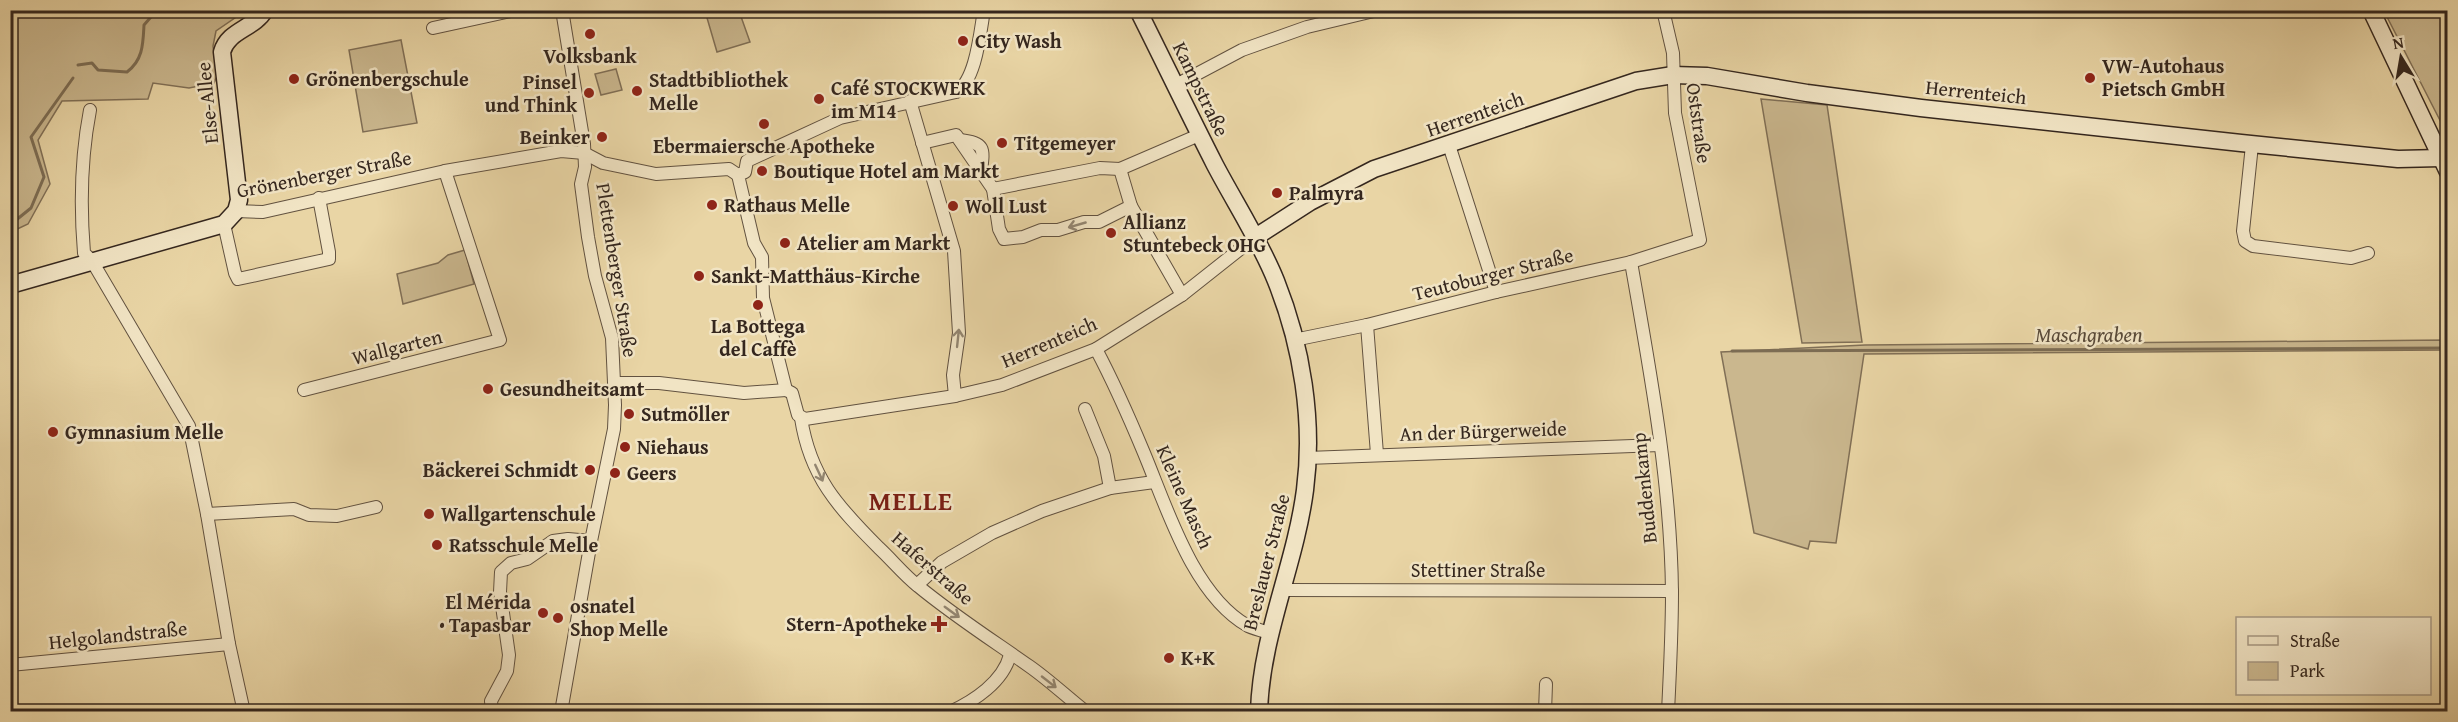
<svg xmlns="http://www.w3.org/2000/svg" width="2458" height="722" font-family="'Gentium Book Plus',serif">
<rect width="100%" height="100%" fill="#e9d5a5"/>
<filter id="stains"><feTurbulence type="fractalNoise" baseFrequency=".00333" numOctaves="4"/><feColorMatrix values="0 0 0 0 .2 0 0 0 0 .09 0 0 0 0 .02 0 0 0 .5 -.17"/></filter>
<radialGradient id="worn" r=".72"><stop offset=".6" stop-color="#630" stop-opacity="0"/><stop offset="1" stop-color="#630" stop-opacity=".3"/></radialGradient>
<g fill="#cab78e" stroke="#806f56" stroke-width="1.5">
<path d="M11,11h234l-29,20 -3,15 4,30 -3,7 -25,5 -36,-5 -5,16 -86,2 -24,39 12,44 -22,40 -17,8z"/>
<path d="M705,11h34l11,31 -33,10z"/>
<path d="M2384,11h63v123z"/>
<path d="M401,40l16,83 -54,9 -14,-82z"/>
<path d="M616,69l6,21 -21,5 -6,-21z"/>
<path d="M1761,99l66,6 35,237 -60,1z"/>
<path d="M465,250l9,34 -71,20 -6,-30 41,-11 10,-8z"/>
<path d="M2447,340v10l-583,4 -28,189 -26,-2 -2,8 -54,-16 -33,-181 144,-7z"/>
</g>
<g fill="none" stroke-linecap="round" stroke-linejoin="round">
<g stroke="#7c6c53" stroke-width="3">
<path d="M78,65l14,-2 6,7 29,2c16,-12 16,-28 17,-47l13,-15"/>
<path d="M10,225l21,-17 13,-31 -13,-40 42,-59"/>
<path d="M1732,351l716,-3"/>
</g>
<defs>
<g id="street">
<path d="M433,28l82,-18"/>
<path d="M1176,85l66,-35 65,-23 71,-17"/>
<path d="M910,101l44,150 5,82 -6,42 2,21"/>
<path d="M90,110c-9,47 -10,95 -6,143l8,8 97,165 18,88 22,130 15,68"/>
<path d="M960,140c25,3 24,8 21,31"/>
<path d="M922,143l34,-8 37,54 107,-21 20,1 79,-34"/>
<path d="M1449,145l47,147"/>
<path d="M2252,145l-9,86 2,10 8,5 98,12 17,-5"/>
<path d="M1120,169l11,37 51,89"/>
<path d="M993,189l6,40 5,10 19,-2 18,-7h17l26,-8h15l32,-16"/>
<path d="M236,211l27,1 182,-41 116,-20 23,2 19,10 53,11 73,-5 9,6"/>
<path d="M224,224l11,49 3,6 91,-20v-7l-10,-54"/>
<path d="M1631,262c19,109 40,220 41,331 0,39 -2,79 -4,119"/>
<path d="M1367,325l10,129"/>
<path d="M1294,340l73,-15 129,-33 135,-30 69,-22 -25,-127 -2,-60 -10,-43"/>
<path d="M1096,349c18,34 33,68 48,104 23,55 49,142 104,173 7,3 15,5 22,7"/>
<path d="M615,383h44l85,10 42,-3"/>
<path d="M304,390l196,-50 -55,-169"/>
<path d="M786,390l-23,-92 -1,-41 -8,-14 -16,-68 7,-3 2,-11 93,-43 116,-26c20,-11 24,-59 28,-82"/>
<path d="M786,390l6,3 6,22 7,4 150,-23 47,-11 94,-36 86,-54 72,-57"/>
<path d="M1085,409l19,47 6,32"/>
<path d="M801,418c9,59 37,89 78,130 13,12 25,27 39,38 35,29 74,54 111,80 20,14 38,31 57,46"/>
<path d="M1307,458l353,-13"/>
<path d="M207,514l87,-5 15,6 28,1 39,-9"/>
<path d="M917,585l25,-23 50,-29 50,-22 68,-23 44,-6"/>
<path d="M1283,590l389,1"/>
<path d="M10,665l219,-21"/>
<path d="M492,712l-1,-11 16,-30 2,-16 -9,-63 1,-20 10,-9 16,-4 26,-18 15,-2 23,2"/>
<path d="M561,712l30,-171 23,-112 1,-24 -3,-67 -17,-62 -7,-39 -7,-53 4,-17 -1,-23 -22,-134"/>
<path d="M950,712c24,-11 53,-30 60,-57"/>
<path d="M1545,712l1,-28"/>
</g>
<g id="secondary">
<path d="M1138,10c26,52 51,104 77,155 20,38 45,76 61,116 26,65 38,140 29,209 -10,76 -44,145 -46,222"/>
<path d="M2371,10l77,162"/>
<path d="M1254,238l56,-36 64,-33 262,-88 37,-6 34,1 100,17 114,15 320,35 157,16 43,-1"/>
<path d="M10,285l214,-61 12,-13 3,-11 -17,-148c6,-22 32,-23 43,-42"/>
</g>
</defs>
<use href="#street" stroke="#625240" stroke-width="14"/>
<use href="#secondary" stroke="#35271e" stroke-width="19"/>
<use href="#street" stroke="#f1e4c4" stroke-width="12"/>
<use href="#secondary" stroke="#f1e4c4" stroke-width="16"/>
</g>
<defs><path id="oneway-shaft" d="M-6 0H5M1.5-3L5.5 0L1.5 3" fill="none" stroke-width="1.6" stroke-linecap="round" stroke-linejoin="round" transform="scale(1.5)"/></defs>
<g stroke="#938671">
<use href="#oneway-shaft" transform="translate(1077 225) rotate(164)"/>
<use href="#oneway-shaft" transform="translate(958 338) rotate(-84)"/>
<use href="#oneway-shaft" transform="translate(819 473) rotate(65)"/>
<use href="#oneway-shaft" transform="translate(952 612) rotate(36)"/>
<use href="#oneway-shaft" transform="translate(1049 682) rotate(38)"/>
</g>
<g fill="#8f2418" stroke="#f1e4c4" stroke-width="2">
<circle cx="590" cy="34" r="6"/>
<circle cx="963" cy="41" r="6"/>
<circle cx="2090" cy="78" r="6"/>
<circle cx="294" cy="79" r="6"/>
<circle cx="637" cy="91" r="6"/>
<circle cx="589" cy="93" r="6"/>
<circle cx="819" cy="99" r="6"/>
<circle cx="764" cy="124" r="6"/>
<circle cx="602" cy="137" r="6"/>
<circle cx="1002" cy="143" r="6"/>
<circle cx="762" cy="171" r="6"/>
<circle cx="1277" cy="193" r="6"/>
<circle cx="712" cy="205" r="6"/>
<circle cx="953" cy="206" r="6"/>
<circle cx="1111" cy="233" r="6"/>
<circle cx="785" cy="243" r="6"/>
<circle cx="699" cy="276" r="6"/>
<circle cx="758" cy="305" r="6"/>
<circle cx="488" cy="389" r="6"/>
<circle cx="629" cy="414" r="6"/>
<circle cx="53" cy="432" r="6"/>
<circle cx="625" cy="447" r="6"/>
<circle cx="590" cy="470" r="6"/>
<circle cx="615" cy="473" r="6"/>
<circle cx="429" cy="514" r="6"/>
<circle cx="437" cy="545" r="6"/>
<circle cx="543" cy="613" r="6"/>
<circle cx="558" cy="618" r="6"/>
<path d="M936 615h6v6h6v6h-6v6h-6v-6h-6v-6h6z"/>
<circle cx="1169" cy="658" r="6"/>
</g>
<g text-anchor="middle" stroke-width="5" stroke-linejoin="round" paint-order="stroke">
<g font-size="20" font-weight="bold" fill="#35271e" stroke="#f1e4c4" text-anchor="start">
<text x="975" y="48">City Wash</text>
<text x="590" y="63" text-anchor="middle">Volksbank</text>
<text x="2102" y="73">VW-Autohaus<tspan x="2102" dy="23">Pietsch GmbH</tspan></text>
<text x="306" y="86">Grönenbergschule</text>
<text x="649" y="87">Stadtbibliothek<tspan x="649" dy="23">Melle</tspan></text>
<text x="577" y="89" text-anchor="end">Pinsel<tspan x="577" dy="23">und Think</tspan></text>
<text x="831" y="95">Café STOCKWERK<tspan x="831" dy="23">im M14</tspan></text>
<text x="590" y="144" text-anchor="end">Beinker</text>
<text x="1014" y="150">Titgemeyer</text>
<text x="764" y="153" text-anchor="middle">Ebermaiersche Apotheke</text>
<text x="774" y="178">Boutique Hotel am Markt</text>
<text x="1289" y="200">Palmyra</text>
<text x="724" y="212">Rathaus Melle</text>
<text x="965" y="213">Woll Lust</text>
<text x="1123" y="229">Allianz<tspan x="1123" dy="23">Stuntebeck OHG</tspan></text>
<text x="797" y="250">Atelier am Markt</text>
<text x="711" y="283">Sankt-Matthäus-Kirche</text>
<text x="758" y="333" text-anchor="middle">La Bottega<tspan x="758" dy="23">del Caffè</tspan></text>
<text x="500" y="396">Gesundheitsamt</text>
<text x="641" y="421">Sutmöller</text>
<text x="65" y="439">Gymnasium Melle</text>
<text x="637" y="454">Niehaus</text>
<text x="578" y="477" text-anchor="end">Bäckerei Schmidt</text>
<text x="627" y="480">Geers</text>
<text x="441" y="521">Wallgartenschule</text>
<text x="449" y="552">Ratsschule Melle</text>
<text x="531" y="609" text-anchor="end">El Mérida<tspan x="531" dy="23">• Tapasbar</tspan></text>
<text x="570" y="613">osnatel<tspan x="570" dy="23">Shop Melle</tspan></text>
<text x="927" y="631" text-anchor="end">Stern-Apotheke</text>
<text x="1181" y="665">K+K</text>
</g>
<g font-size="20" fill="#35271e" stroke="#f1e4c4">
<text transform="translate(1201 89) rotate(64)" y="7">Kampstraße</text>
<text transform="translate(1976 92) rotate(6)" y="7">Herrenteich</text>
<text transform="translate(207 103) rotate(-96)" y="7">Else-Allee</text>
<text transform="translate(1475 114) rotate(-19)" y="7">Herrenteich</text>
<text transform="translate(1699 123) rotate(82)" y="7">Oststraße</text>
<text transform="translate(324 174) rotate(-11)" y="7">Grönenberger Straße</text>
<text transform="translate(617 270) rotate(81)" y="7">Plettenberger Straße</text>
<text transform="translate(1493 274) rotate(-14)" y="7">Teutoburger Straße</text>
<text transform="translate(1049 342) rotate(-23)" y="7">Herrenteich</text>
<text transform="translate(397 347) rotate(-14)" y="7">Wallgarten</text>
<text transform="translate(1483 431) rotate(-2)" y="7">An der Bürgerweide</text>
<text transform="translate(1644 488) rotate(-96)" y="7">Buddenkamp</text>
<text transform="translate(1185 497) rotate(66)" y="7">Kleine Masch</text>
<text transform="translate(1266 562) rotate(-76)" y="7">Breslauer Straße</text>
<text transform="translate(933 568) rotate(41)" y="7">Haferstraße</text>
<text x="1478" y="577">Stettiner Straße</text>
<text transform="translate(118 635) rotate(-6)" y="7">Helgolandstraße</text>
</g>
<g font-size="21" font-style="italic" fill="#594a39" stroke="#f1e4c4">
<text x="2089" y="342">Maschgraben</text>
</g>
<g font-size="26" font-weight="bold" letter-spacing="1.5" fill="#7a1f14" stroke="#f1e4c4">
<text x="911" y="510">MELLE</text>
</g>
</g>
<rect width="2458" height="722" fill="none" stroke="#e9d5a5" stroke-width="36"/>
<rect x="12" y="12" width="2434" height="698" fill="none" stroke="#35271e" stroke-width="3"/>
<rect x="18" y="18" width="2422" height="686" fill="none" stroke="#35271e" stroke-width="1.5"/>
<rect x="2236" y="617" width="195" height="78" fill="#f1e4c4" stroke="#a69882" stroke-width="1.5"/>
<rect x="2248" y="636" width="30" height="9" fill="#f1e4c4" stroke="#a69882" stroke-width="1.5"/>
<text x="2290" y="647" font-size="18" fill="#35271e">Straße</text>
<rect x="2248" y="662" width="30" height="18" fill="#cab78e" stroke="#a69882" stroke-width="1.5"/>
<text x="2290" y="677" font-size="18" fill="#35271e">Park</text>
<g transform="translate(2401 57) rotate(349)" stroke="#f1e4c4" stroke-width="4.5" paint-order="stroke">
<path d="M0-4.5L10 22L0 15L-10 22Z" fill="#35271e"/>
<text y="-9" font-size="16" font-weight="bold" text-anchor="middle" fill="#35271e">N</text>
</g>
<rect width="100%" height="100%" filter="url(#stains)"/>
<rect width="100%" height="100%" fill="url(#worn)"/>
</svg>
